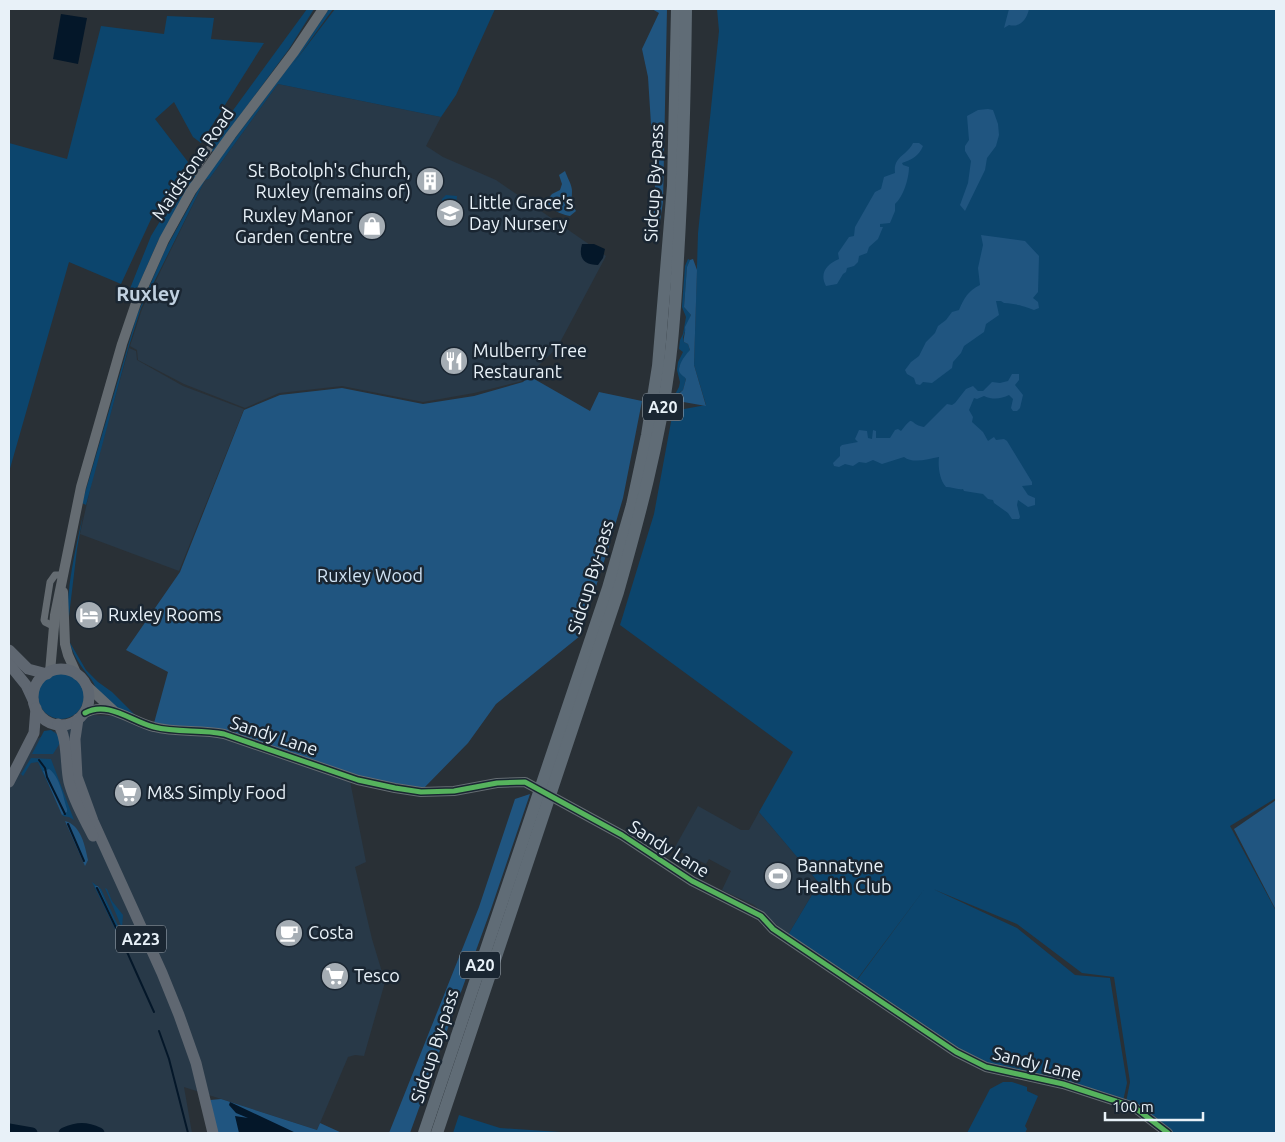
<svg xmlns="http://www.w3.org/2000/svg" width="1285" height="1142" font-family="Ubuntu,sans-serif">
<rect width="100%" height="100%" fill="#293036"/>
<g fill="#283948">
<path d="M278,84l163,33 -15,29 17,11 53,23 110,76 -49,92 -35,33 -48,12 -51,9 -81,-16 -63,7 -34,15 -61,-24 -46,-24 -1,-10 -7,-4 12,-37 63,-129 4,-1z"/>
<path d="M129,348l7,3 1,9 46,26 61,23 -65,162 -99,-37 14,-62z"/>
<path d="M93,715l20,1 97,16 140,49 16,81 -11,5 17,72 13,43 -21,74 -9,-1 -7,2 -31,73 -133,-43 8,46h-183v-346l27,-48z"/>
<path d="M698,806l43,24h8l10,-18 60,71 -31,52 -34,-30 -32,-15 9,-19 -22,-12 -3,5 -32,-15z"/>
</g>
<g fill="#0c456d">
<path d="M307,9h7l-25,40 -76,103 -6,-6z"/>
<path d="M329,9h4l-40,55 42,-55h160l-39,86 -15,22 -163,-33 -69,95 -4,1 -64,128 -12,38 -43,159 -4,-2 55,-188 28,-65 38,-69 93,-124z"/>
<path d="M717,9h559v789l-46,28 46,85v222h-108l-42,-31 4,-20 -16,-105 -32,-4 -65,-49 -84,-35 84,39 58,47 35,3 17,105 -4,18 -137,-34 -131,-84 71,-96 -71,95 -67,-47 31,-52 -60,-71 34,-60 -173,-127 34,-111 19,-103 33,-6 -12,-40 4,-132 21,-202z"/>
<path d="M167,16l47,2 -3,21 53,4 -63,100 -8,-6 -19,-35 -19,17 33,43 -36,55 -31,67 -52,-22 -60,210v-329l58,16 34,-133 63,8z"/>
<path d="M191,170l5,6 -38,65 -25,57 -4,-7 22,-55z"/>
<path d="M446,195l11,1 -1,9h4v3l-18,-2v-7z"/>
<path d="M688,259l2,1 -3,7 -3,40 7,8 -8,22 1,5 4,2 2,6 -11,17 7,12 -3,11 -7,5 -4,5 7,-13 1,-5 -3,-12 1,-8 5,-10 -4,-3 1,-9 3,-6 3,-17 -4,-10 3,-41z"/>
<path d="M83,515l-6,34 -8,67v25l17,29 12,12 14,10 24,24c-12,-5 -26,-10 -35,-21 -5,-4 -6,-11 -10,-16 -9,-11 -20,-26 -22,-40 -6,-37 6,-88 14,-124z"/>
<circle cx="61" cy="696" r="23"/>
<path d="M51,730l7,5 2,8 -7,11h-21l12,-23z"/>
<path d="M31,758l20,1 23,61 -5,-3 -6,-1 -25,-54 -7,1 -8,13 -2,-2z"/>
<path d="M92,882l9,7 19,41 -3,3z"/>
<path d="M105,888l2,1 5,12 11,14 -1,13z"/>
<path d="M1003,1082h9l15,5v4l11,5 -13,30 2,3 -2,4h-58l23,-44z"/>
<path d="M459,1115l41,13 75,5h-122z"/>
</g>
<g fill="#205580">
<path d="M652,9h15l-4,193 -3,19 -12,13 8,-31 -8,-126 -6,-28 17,-36z"/>
<path d="M1009,9h20c-2,10 -9,19 -20,16l-5,3z"/>
<path d="M988,109l5,1 5,14 1,11 -3,11 -9,12 -2,12 -20,41 -5,-6 8,-22 3,-22 -6,-10v-5l4,-6 -2,-24 11,-6z"/>
<path d="M913,143h6l4,3c-4,10 -12,14 -21,17l1,2 6,2c0,12 -6,30 -14,37v7l-5,12 -10,1v3h3l-5,12 -9,8 -2,6 -8,3 -1,6 -4,4 -7,2 -1,4 -3,2 -6,10 -11,2c-7,-13 1,-22 13,-27l-1,-6 11,-16 5,-1 1,-9 20,-35 6,-3 3,-12 11,-4c-2,-17 12,-17 18,-30z"/>
<path d="M565,171c2,6 7,14 7,20 0,9 -2,10 4,20l-6,5c-7,-1 -15,-5 -21,-9l-2,-7 5,-6 8,-4 2,-6 -3,-9z"/>
<path d="M981,235l44,6 14,15 -1,36 -5,6 5,4 1,6 -5,2c-13,-5 -18,-6 -30,-7l-3,-2h-5l3,14 -13,9 -2,8 -20,14 -3,7 -8,9 -1,6 -20,15 -9,-1 -3,3 -4,-1 -2,-6 -7,-4 -2,-4 6,-8 8,-6 7,-14 9,-9 3,-7 8,-6 6,-8 7,-2c5,-12 9,-19 21,-25l-2,-17 5,-23z"/>
<path d="M693,259l4,11 -3,95 12,41 -34,-6 11,-10 3,-11c-2,-3 -5,-4 -6,-6 -4,-6 6,-19 10,-23l-2,-6 -4,-2c-1,-5 2,-10 1,-15l6,-12 -7,-8 3,-40 3,-7z"/>
<path d="M1012,374h7v6l-4,5 8,10 -3,13 -3,3h-4l-2,-3 2,-9 -4,-4c-8,4 -16,5 -25,1l-7,3 -3,-1 -5,12 4,7 -1,5 11,10 5,9 6,-4 2,3 8,-1 3,2 25,41v3l-10,1 6,9 7,3v7l-7,2 -10,-7 -1,5 3,12 -1,2h-7l-4,-6 -14,-10 -1,-3 -5,-1 -5,-5 -19,-3 -1,-2c-6,1 -11,-2 -17,-2 -7,-8 -8,-22 -7,-30 -11,2 -26,7 -35,0l-22,7 -9,-4 -7,3 -7,-1 -6,4 -8,-2 -6,3 -5,-1 -1,-3 7,-7v-9l2,-2 16,-3 -3,-3 4,-9 8,1 1,7 4,1 1,-9 3,1v7h14l5,-8 3,-1 3,2c14,-18 7,-7 23,-4l23,-23 5,1 3,-2 11,-14 7,-3 5,5h5l9,-9 8,1 8,-2z"/>
<path d="M529,376l61,35 9,-19 43,9 -19,97 -14,48 -29,90 -84,68 -28,39 -46,47 -63,-12 -120,-41 -85,-14 14,-51 -42,-22 54,-78 64,-162 36,-15 62,-7 81,16 51,-8 49,-14z"/>
<path d="M49,769c11,8 14,27 18,40v3l-5,3 -19,-44z"/>
<path d="M530,794l-39,115 -81,224h-21l90,-226 36,-108z"/>
<path d="M1276,800v110l-42,-81z"/>
<path d="M65,821c16,4 20,25 23,39l-3,6z"/>
<path d="M95,886h3l19,42h-2z"/>
<path d="M221,1099l96,31 3,-7 22,10h-125l-7,-33z"/>
</g>
<g fill="#041729">
<path d="M61,14l26,4 -9,46 -25,-5z"/>
<path d="M582,244h12l11,5 -2,9 -5,7c-14,0 -20,-7 -16,-21z"/>
<path d="M230,1102l66,31h-57l-4,-17 13,2 -12,-5 -7,-8z"/>
</g>
<g fill="none" stroke-linecap="round" stroke-linejoin="round">
<g stroke="#041729" stroke-width="2">
<path d="M39,760l6,8 2,9 18,37"/>
<path d="M68,824l16,37"/>
<path d="M97,888l20,42"/>
<path d="M123,943l31,69"/>
<path d="M159,1031l10,28 19,74"/>
</g>
<g stroke="#041729" stroke-width="11">
<path d="M9,1129l23,4"/>
<path d="M64,1133c14,-6 22,-6 35,0"/>
</g>
<g stroke="#656c72" stroke-width="7">
<path d="M201,177l-6,-6 14,-22"/>
<path d="M53,626l-8,-4 -1,-2 6,-38 5,-7h8"/>
</g>
<g stroke="#656c72" stroke-width="10">
<path d="M63,592l2,52 3,11 9,20"/>
<path d="M50,672l5,-57 26,-128 41,-143 14,-41 28,-63 27,-49 40,-56 63,-83 29,-43"/>
<path d="M86,685l27,25"/>
<path d="M85,713c23,-13 47,9 69,14 23,6 47,2 70,7l134,46 37,8 26,4 33,-1 43,-8 28,-1 97,53 70,46 69,35 12,13 183,123 30,15 77,17 71,23 34,26"/>
</g>
<g stroke="#5f6771" stroke-width="11">
<path d="M9,650l19,19 19,5"/>
<path d="M9,664l17,21 7,15"/>
<circle cx="61" cy="697" r="28"/>
<path d="M78,719l-3,20 2,38 16,44 69,152 17,42 17,48 17,70"/>
<path d="M58,724c10,14 7,40 11,58 5,20 15,36 24,54"/>
<path d="M9,782l25,-49 2,-25"/>
</g>
<g stroke="#606c76" stroke-width="12">
<path d="M424,1133l184,-545 24,-83 15,-70 11,-69 15,-180 4,-177"/>
<path d="M437,1133l181,-541c21,-74 41,-148 51,-224 5,-37 7,-73 9,-110 5,-83 7,-166 8,-249"/>
</g>
<defs>
<path id="cycleway" d="M85,713c23,-13 47,9 69,14 23,6 47,2 70,7l134,46 37,8 26,4 33,-1 43,-8 28,-1 97,53 70,46 69,35 12,13 183,123 30,15 77,17 71,23 34,26"/>
</defs>
<use href="#cycleway" stroke="#1a2632" stroke-width="8"/>
<use href="#cycleway" stroke="#56b35d" stroke-width="5"/>
</g>
<defs>
<symbol id="building-disc" viewBox="-11 -11 22 22"><circle r="9.5" fill="#a5adb4" stroke="#1a2632"/><path d="M-4-6H4V6H1V3H-1V6H-4ZM-2.5-4.3h1.7v1.8h-1.7ZM.8-4.3h1.7v1.8H.8ZM-2.5-1h1.7V.8h-1.7ZM.8-1h1.7V.8H.8Z" fill="#fff"/></symbol>
<symbol id="school-disc" viewBox="-11 -11 22 22"><circle r="9.5" fill="#a5adb4" stroke="#1a2632"/><path d="M0-5L7-2L0 1L-7-2ZM-4 1L0 2.5L4 1V4Q0 6-4 4Z" fill="#fff"/></symbol>
<symbol id="shop-disc" viewBox="-11 -11 22 22"><circle r="9.5" fill="#a5adb4" stroke="#1a2632"/><path d="M-5-2.5h2.3a2.7 3.5 0 0 1 5.4 0H5L5.5 6h-11ZM-1.5-2.5h3a1.5 2.3 0 0 0-3 0Z" fill="#fff"/></symbol>
<symbol id="restaurant-disc" viewBox="-11 -11 22 22"><circle r="9.5" fill="#a5adb4" stroke="#1a2632"/><path d="M-5-6h1v4h1v-4h1v4h1v-4h1v5L-1.5 .5V6h-2V.5L-5-1ZM5-6V6H3V1.5H1.5Q1.5-4 5-6Z" fill="#fff"/></symbol>
<symbol id="hotel-disc" viewBox="-11 -11 22 22"><circle r="9.5" fill="#a5adb4" stroke="#1a2632"/><path d="M-6-4.5h1.5V1H6V5H4.5V3h-9V5H-6ZM-4 0a1.8 1.8 0 1 1 3.6 0ZM.5 0V-2.5h3Q6-2.5 6 0Z" fill="#fff"/></symbol>
<symbol id="supermarket-disc" viewBox="-11 -11 22 22"><circle r="9.5" fill="#a5adb4" stroke="#1a2632"/><path d="M-6-5.5h2.5l.6 2H6L4.5 2H-2.5L-4.4-4H-6ZM-1.5 3.2a1.3 1.3 0 1 0 .1 0ZM3 3.2a1.3 1.3 0 1 0 .1 0Z" fill="#fff"/></symbol>
<symbol id="stadium-disc" viewBox="-11 -11 22 22"><circle r="9.5" fill="#a5adb4" stroke="#1a2632"/><path d="M0-5a6.5 5 0 1 0 0 10a6.5 5 0 1 0 0-10ZM-3.5-1.8h7v3.6h-7Z" fill="#fff"/></symbol>
<symbol id="cafe-disc" viewBox="-11 -11 22 22"><circle r="9.5" fill="#a5adb4" stroke="#1a2632"/><path d="M-5.5-4.5H6V0H3Q3 3.5 0 3.5H-2.5Q-5.5 3.5-5.5 0ZM3-3.2v2h1.7v-2ZM-6 4.5H4V6H-6Z" fill="#fff"/></symbol>
</defs>
<g fill-rule="evenodd">
<use href="#building-disc" x="414" y="165" width="32" height="32"/>
<use href="#school-disc" x="434" y="197" width="32" height="32"/>
<use href="#shop-disc" x="356" y="210" width="32" height="32"/>
<use href="#restaurant-disc" x="438" y="345" width="32" height="32"/>
<use href="#hotel-disc" x="73" y="599" width="32" height="32"/>
<use href="#supermarket-disc" x="112" y="777" width="32" height="32"/>
<use href="#stadium-disc" x="762" y="860" width="32" height="32"/>
<use href="#cafe-disc" x="273" y="917" width="32" height="32"/>
<use href="#supermarket-disc" x="319" y="960" width="32" height="32"/>
</g>
<g text-anchor="middle" stroke-width="5" stroke-linejoin="round" paint-order="stroke">
<g fill="#1a2632" stroke="#aab4bd" stroke-width="1">
<rect x="643" y="393.5" width="40" height="27" rx="4"/>
<rect x="116" y="925.5" width="50" height="27" rx="4"/>
<rect x="460" y="951.5" width="40" height="27" rx="4"/>
</g>
<g font-size="16" font-weight="bold" fill="#e8f1f8">
<text x="663" y="413">A20</text>
<text x="141" y="945">A223</text>
<text x="480" y="971">A20</text>
</g>
<g font-size="18" fill="#e8f1f8" stroke="#1a2632">
<text transform="translate(193 164) rotate(-56)" y="6">Maidstone Road</text>
<text transform="translate(654 183) rotate(-87)" y="6">Sidcup By-pass</text>
<text transform="translate(591 577) rotate(-73)" y="6">Sidcup By-pass</text>
<text transform="translate(274 736) rotate(18)" y="6">Sandy Lane</text>
<text transform="translate(669 849) rotate(32)" y="6">Sandy Lane</text>
<text transform="translate(435 1046) rotate(-72)" y="6">Sidcup By-pass</text>
<text transform="translate(1037 1064) rotate(14)" y="6">Sandy Lane</text>
</g>
<g font-size="18" fill="#e8f1f8" stroke="#1a2632" text-anchor="start">
<text x="411" y="177" text-anchor="end">St Botolph's Church,<tspan x="411" dy="21">Ruxley (remains of)</tspan></text>
<text x="469" y="209">Little Grace's<tspan x="469" dy="21">Day Nursery</tspan></text>
<text x="353" y="222" text-anchor="end">Ruxley Manor<tspan x="353" dy="21">Garden Centre</tspan></text>
<text x="473" y="357">Mulberry Tree<tspan x="473" dy="21">Restaurant</tspan></text>
<text x="108" y="621">Ruxley Rooms</text>
<text x="147" y="799">M&amp;S Simply Food</text>
<text x="797" y="872">Bannatyne<tspan x="797" dy="21">Health Club</tspan></text>
<text x="308" y="939">Costa</text>
<text x="354" y="982">Tesco</text>
</g>
<g font-size="18" fill="#d0e2f3" stroke="#1a2632">
<text x="370" y="582">Ruxley Wood</text>
</g>
<g font-size="20" font-weight="bold" fill="#c1d1e0" stroke="#1a2632">
<text x="148" y="301">Ruxley</text>
</g>
</g>
<rect width="1285" height="1142" fill="none" stroke="#e8f1f8" stroke-width="20"/>
<path d="M1105 1112v8h98v-8" fill="none" stroke="#e8f1f8" stroke-width="2.5"/>
<text x="1112" y="1112" font-size="15" fill="#e8f1f8" stroke="#1a2632" stroke-width="4" paint-order="stroke">100 m</text>
</svg>
